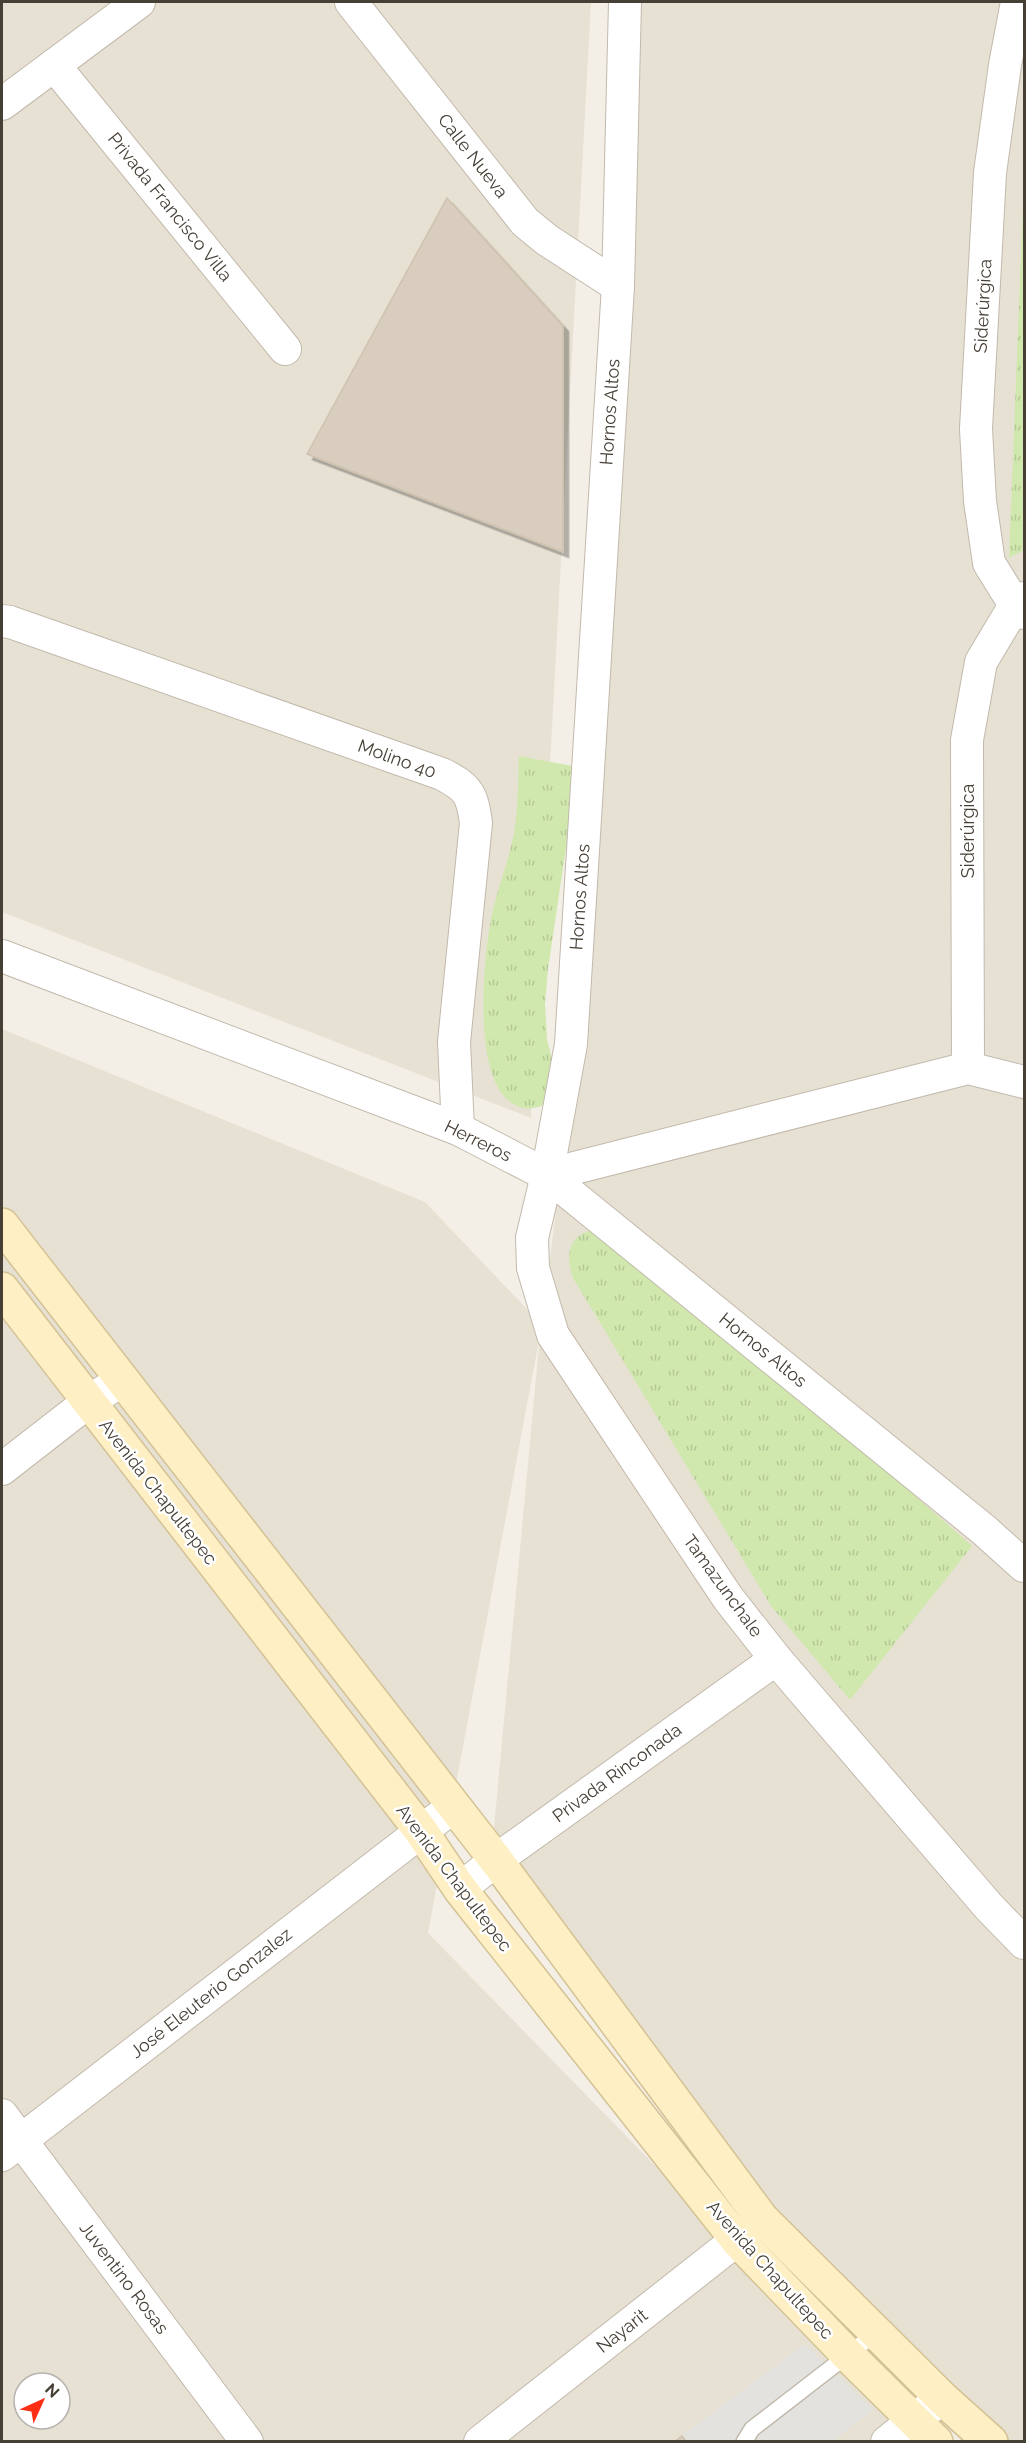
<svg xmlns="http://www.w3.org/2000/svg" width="1026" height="2443" font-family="Raleway,sans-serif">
<defs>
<pattern id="park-tufts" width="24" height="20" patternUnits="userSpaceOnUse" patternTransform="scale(1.5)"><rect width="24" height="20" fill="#d0e8ae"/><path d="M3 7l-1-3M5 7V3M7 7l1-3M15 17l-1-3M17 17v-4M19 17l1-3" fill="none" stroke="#b4c896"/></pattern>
<filter id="shadow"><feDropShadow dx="5.5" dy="5.5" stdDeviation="0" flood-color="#0004"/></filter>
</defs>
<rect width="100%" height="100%" fill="#f3efe6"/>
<g fill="#e7e1d4" fill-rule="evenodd">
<path d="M2,2h589l-60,1116 -529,-206z"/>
<path d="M637,2h387v2439h-62l-149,-132 -320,-471 47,-503 -112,598 496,508h-922v-1412l423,173 117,123 54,-445zM24,2383h36v36h-36z"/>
</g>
<g fill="url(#park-tufts)">
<path d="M1024,178v372l-15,8z"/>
<path d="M519,756l59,11 -30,202 -3,35 2,35 9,36 -5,25c-13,10 -28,12 -42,1 -36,-29 -26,-140 -18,-182 6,-29 17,-56 23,-85 4,-25 4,-52 5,-78z"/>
<path d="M593,1230l37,15 342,301 -122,154 -79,-94 -198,-328c-8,-21 -5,-43 20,-48z"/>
</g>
<path fill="#e4e2de" d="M805,2344l68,66 -40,31 -146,1 -5,-6z"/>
<g fill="#d8cdbe" stroke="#d0c2ae" stroke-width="1.5" filter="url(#shadow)">
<path d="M447,198l116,128v226l-256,-98z"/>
<path d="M682,2436l5,6h-13z"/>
</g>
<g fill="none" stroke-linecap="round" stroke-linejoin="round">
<defs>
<path id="service" d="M744,2442l8,-13 124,-96"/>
<g id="minor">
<path d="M351,2l174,220 22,18 71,46"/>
<path d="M625,2l-7,284 -47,758 -24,131 -15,63 1,30 20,67 175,263 48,61 213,248 35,36"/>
<path d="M1017,2l-12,63 -15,108 -14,256 4,72 9,62 26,42 9,8"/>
<path d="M54,65l231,284"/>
<path d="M2,104l137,-102"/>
<path d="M2,621l8,1 432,152c27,14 30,20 34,49l-22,219 4,87"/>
<path d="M2,956l456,173 89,46 421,-107 56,14"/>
<path d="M968,1068l-1,-328 14,-78 34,-57 9,-7"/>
<path d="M547,1175l437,355 40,36"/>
<path d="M2,1469l86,-67 34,-22"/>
<path d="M460,1889l36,-29 280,-201"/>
<path d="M2,2115l245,327"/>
<path d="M2,2155l452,-349"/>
<path d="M480,2442l277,-218"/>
<path d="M887,2442l46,-37"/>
</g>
<g id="secondary">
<path d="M2,1225l494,635 266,359 180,179 49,44"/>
<path d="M2,1289l419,542 39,58 278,352 110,114 88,87"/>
</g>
</defs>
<use href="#service" stroke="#c2b9ac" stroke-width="18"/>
<use href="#minor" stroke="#c2b9ac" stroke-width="34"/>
<use href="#secondary" stroke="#d4c295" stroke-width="36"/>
<use href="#service" stroke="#fff" stroke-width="15"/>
<use href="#minor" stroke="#fff" stroke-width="32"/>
<use href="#secondary" stroke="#ffefc5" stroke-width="33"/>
</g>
<g text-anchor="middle" stroke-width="5" stroke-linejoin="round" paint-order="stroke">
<g font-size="18" fill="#463f35" stroke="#fff">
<text transform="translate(473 156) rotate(52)" y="6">Calle Nueva</text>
<text transform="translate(170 207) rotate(51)" y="6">Privada Francisco Villa</text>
<text transform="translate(983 306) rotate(-87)" y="6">Siderúrgica</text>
<text transform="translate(610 412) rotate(-86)" y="6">Hornos Altos</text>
<text transform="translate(397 759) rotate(20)" y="6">Molino 40</text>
<text transform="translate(968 831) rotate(-90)" y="6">Siderúrgica</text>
<text transform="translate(580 897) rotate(-86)" y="6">Hornos Altos</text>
<text transform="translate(478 1141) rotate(26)" y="6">Herreros</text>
<text transform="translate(763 1350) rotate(39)" y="6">Hornos Altos</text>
<text transform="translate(158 1492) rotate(52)" y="6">Avenida Chapultepec</text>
<text transform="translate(723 1586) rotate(54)" y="6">Tamazunchale</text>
<text transform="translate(617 1773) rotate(-36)" y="6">Privada Rinconada</text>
<text transform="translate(454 1878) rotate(53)" y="6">Avenida Chapultepec</text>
<text transform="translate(211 1993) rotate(-38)" y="6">José Eleuterio Gonzalez</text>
<text transform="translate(770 2270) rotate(48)" y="6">Avenida Chapultepec</text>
<text transform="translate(124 2278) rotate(53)" y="6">Juventino Rosas</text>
<text transform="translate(622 2331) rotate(-38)" y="6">Nayarit</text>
</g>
</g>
<rect width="1026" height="2443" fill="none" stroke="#463f35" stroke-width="6"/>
<g transform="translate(42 2401) rotate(45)"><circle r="28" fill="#ffffff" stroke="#b5b2ae" stroke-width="1.5"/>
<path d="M0-4.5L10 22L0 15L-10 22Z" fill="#fd2f14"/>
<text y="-9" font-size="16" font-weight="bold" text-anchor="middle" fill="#463f35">N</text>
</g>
</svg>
